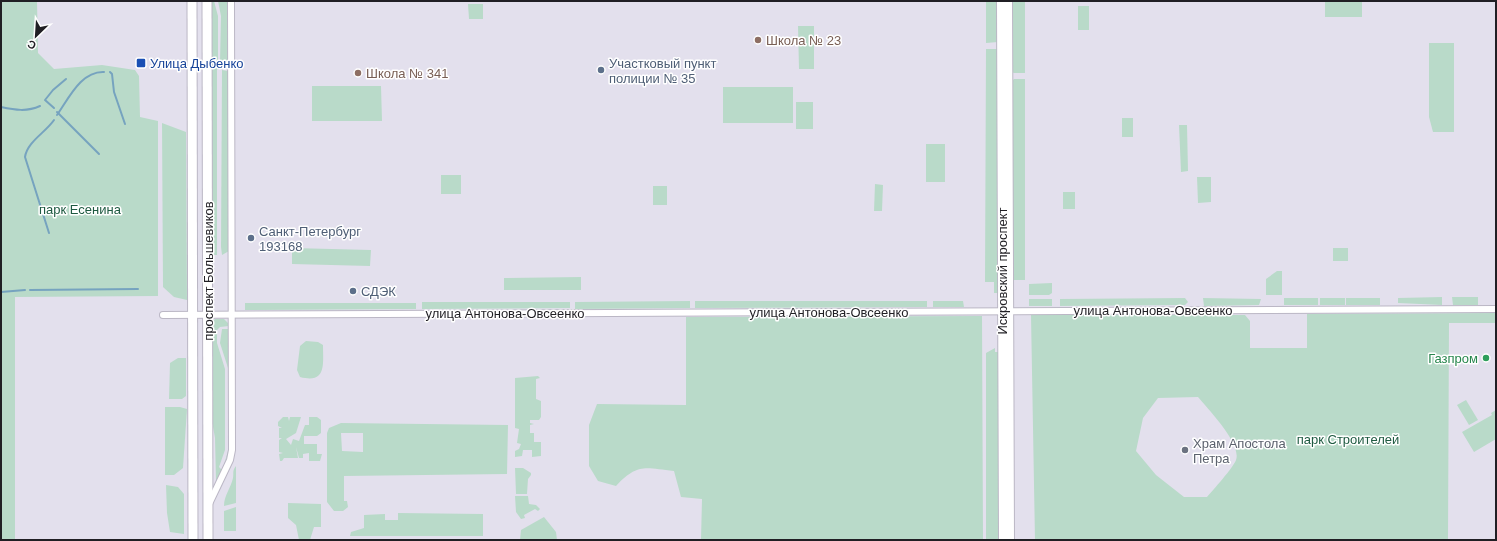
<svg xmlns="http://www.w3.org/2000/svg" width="1497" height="541" font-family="Helvetica,sans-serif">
<rect width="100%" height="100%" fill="#e3e0ed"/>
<g fill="#b9dac9" fill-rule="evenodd">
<path d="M1,1h36l1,52 16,16 48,-4 33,5 4,6 1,41 18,4v175l-143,1v243h-14z"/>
<path d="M210,1h4l4,15v45l-8,-5z"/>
<path d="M218,1h10v66l-5,-1 -3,-3 1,-47z"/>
<path d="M986,1h12v41l-12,1z"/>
<path d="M1011,1h14v72h-11l-2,-1z"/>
<rect x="1325" y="1" width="37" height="16"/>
<path d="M468,4h15v15h-14z"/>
<rect x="1078" y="6" width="11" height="24"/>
<path d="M798,26h16v43h-15z"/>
<path d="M1429,43h25v89h-21l-4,-15z"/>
<path d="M986,49h12v244h-4v-11h-9z"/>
<path d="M210,62l7,4v189h-6z"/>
<path d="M222,70l6,1 1,180 -7,4 -1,-8z"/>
<path d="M1014,79h11v201h-13v-199z"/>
<path d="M312,86h69l1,35h-70z"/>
<rect x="723" y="87" width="70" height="36"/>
<rect x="796" y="102" width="17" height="27"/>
<rect x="1122" y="118" width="11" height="19"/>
<path d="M162,123l24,9 1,168 -13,-3 -11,-10z"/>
<path d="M1179,125h8l1,46 -7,1z"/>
<rect x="926" y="144" width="19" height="38"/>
<rect x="441" y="175" width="20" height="19"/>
<path d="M1197,177h14v25l-13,1z"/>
<path d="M875,184l8,1 -1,26h-8z"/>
<rect x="653" y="186" width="14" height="19"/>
<rect x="1063" y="192" width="12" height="17"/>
<path d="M292,248l79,2 -1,16 -78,-2z"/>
<rect x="1333" y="248" width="15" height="13"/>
<path d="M1277,271h5v24h-16v-16z"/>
<path d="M581,277v13h-77v-12z"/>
<path d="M1052,283v10l-3,2h-20v-11z"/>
<path d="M1442,297v8l-44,-2v-5z"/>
<path d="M1452,297h26v8h-25z"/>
<path d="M1185,298l3,4 -3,3 -125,1v-7z"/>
<path d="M1203,298l58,1 -2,6 -55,1z"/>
<rect x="1284" y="298" width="34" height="7"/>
<rect x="1320" y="298" width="25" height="7"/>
<rect x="1346" y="298" width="34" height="7"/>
<rect x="1029" y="299" width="23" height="7"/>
<path d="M690,301v7l-115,1v-7z"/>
<path d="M695,301h232v6l-232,1z"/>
<path d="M933,301h30l1,6h-31z"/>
<path d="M422,302h148v6l-148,1z"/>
<path d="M245,303h171v6l-171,1z"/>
<path d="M1496,313v10h-47l-1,217h-413l-4,-225h214l5,6v27h57v-34zM1198,397c10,12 44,47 38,63 -3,8 -23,30 -29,37h-23l-28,-22 -20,-24 7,-33 15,-20z"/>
<path d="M982,316l1,224h-282l1,-41 -21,-2 -7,-26c-30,-3 -36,-8 -58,15l-18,-5 -9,-15v-41l8,-21 89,1v-88z"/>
<path d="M215,319h9l5,5v2l-9,1 -3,3v13l8,26v81l-6,17 3,3 -6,11 -1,-43 -3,-17v-99z"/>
<path d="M222,329h7v122l-6,17 5,-17v-83l-8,-25z"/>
<path d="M306,341l12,1 5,3c0,19 4,39 -23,32l-3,-7 3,-24z"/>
<path d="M995,348v4h4v188h-13v-187z"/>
<path d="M178,358h8v38l-4,3h-13l1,-36z"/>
<path d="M538,376l2,2 -4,1v20l5,2v16l-2,3h-9v3l4,1 -4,1v8h4v9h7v14l-9,1v-7h-9l-1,6 -7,1v-6l4,-2 2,-5 -4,-1 2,-14 -4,-1v-50z"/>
<path d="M1466,400l12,20 -9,5 -12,-20z"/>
<path d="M165,407h15l7,2 -4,59 -9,7h-9z"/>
<path d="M1496,410v29l-22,13 -12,-20 30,-17 -1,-2z"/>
<path d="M283,417h5l1,4 1,-4h11l-5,16 -10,6 5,6 2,-6 6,2 6,-16h4v-8h8l4,3v13l-4,3h-13v8h13v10h5l-2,7h-11v-8l-6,1v4h-4l-3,-11 2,11h-14l-2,3h-2l-1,-7 4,-1 -4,-1v-12l3,-2h-3v-10h3l-4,-2v-4z"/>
<path d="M341,423l167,2 -1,49 -163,2v25h3l1,6 -5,4h-9l-7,-9v-69l2,-5zM341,433h22v19l-21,-1z"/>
<path d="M236,466v37l-12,3c0,-11 7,-18 9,-28 1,-6 -1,-7 3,-12z"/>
<path d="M515,468h8l8,5v2l-3,4 -1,15h-11z"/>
<path d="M166,485l12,2 6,7v40l-14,-2 -3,-19z"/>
<path d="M515,496h13l1,8 7,1 4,4 -2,2 -3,-2 -11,6 1,3 -4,1 -5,-7z"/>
<path d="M288,503l33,1v23h-7l-4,13h-11l-3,-15 -8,-7z"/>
<path d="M236,507v24h-12v-20z"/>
<path d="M398,513l85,1v22h-133l1,-4 13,-4v-13l21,-1v6h13z"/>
<path d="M544,517l12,15 1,8h-37l1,-10z"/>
</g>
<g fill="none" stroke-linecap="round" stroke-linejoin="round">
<g stroke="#76a3bf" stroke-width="2">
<path d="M110,72l2,2 2,18 11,32"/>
<path d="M1,107c14,3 26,5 39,-1"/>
<path d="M54,108l-9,-8 8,-10 13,-11"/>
<path d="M57,112l42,42"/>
<path d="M57,115c12,-17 24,-44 47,-43"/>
<path d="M49,233l-24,-76c2,-15 21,-25 29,-37"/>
<path d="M30,290l108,-1"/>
<path d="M1,292l24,-2"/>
</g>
<defs>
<g id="street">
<path d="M163,315l1333,-6"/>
<path d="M209,504l21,-44 2,-10 -1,-449"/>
</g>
<g id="secondary">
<path d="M1001,1l2,539"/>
<path d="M1008,1l2,539"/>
</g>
<g id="primary">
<path d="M192,1l1,539"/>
<path d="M207,1l1,539"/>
</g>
</defs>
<use href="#street" stroke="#bbb7c5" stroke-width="8"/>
<use href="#secondary" stroke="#bbb7c5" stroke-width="10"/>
<use href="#primary" stroke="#bbb7c5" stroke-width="11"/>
<use href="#street" stroke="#fff" stroke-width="6"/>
<use href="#secondary" stroke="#fff" stroke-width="8"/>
<use href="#primary" stroke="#fff" stroke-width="9"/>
</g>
<g fill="#8d6e63" stroke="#fff" stroke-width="1.5">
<circle cx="758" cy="40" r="4"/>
<circle cx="358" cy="73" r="4"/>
</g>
<rect fill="#1a4fb4" stroke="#fff" stroke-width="1.5" x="136" y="58" width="10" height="10" rx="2"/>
<g fill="#5c6f8a" stroke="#fff" stroke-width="1.5">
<circle cx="601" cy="70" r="4"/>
<circle cx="251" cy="238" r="4"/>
<circle cx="353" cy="291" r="4"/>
</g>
<circle fill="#2e9e5b" stroke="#fff" stroke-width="1.5" cx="1486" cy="358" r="4"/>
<circle fill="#6b7280" stroke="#fff" stroke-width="1.5" cx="1185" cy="450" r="4"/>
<g text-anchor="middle" stroke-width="3" stroke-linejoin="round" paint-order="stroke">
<g font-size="13" fill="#785e54" stroke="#fff" text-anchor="start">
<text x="766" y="45">Школа № 23</text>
<text x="366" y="78">Школа № 341</text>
</g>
<g font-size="13" fill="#164399" stroke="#fff" text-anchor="start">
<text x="150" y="68">Улица Дыбенко</text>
</g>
<g font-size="13" fill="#4e5e75" stroke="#fff" text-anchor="start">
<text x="609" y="68">Участковый пункт<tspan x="609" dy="15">полиции № 35</tspan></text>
<text x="259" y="236">Санкт-Петербург<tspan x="259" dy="15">193168</tspan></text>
<text x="361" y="296">СДЭК</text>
</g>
<g font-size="13" fill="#1e5a41" stroke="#fff">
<text x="80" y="214">парк Есенина</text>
<text x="1348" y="444">парк Строителей</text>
</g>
<g font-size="13" fill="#201f24" stroke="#fff">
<text transform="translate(208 271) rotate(-90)" y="5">проспект Большевиков</text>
<text transform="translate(1002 271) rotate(-90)" y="5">Искровский проспект</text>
<text x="1153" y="315">улица Антонова-Овсеенко</text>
<text x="829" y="317">улица Антонова-Овсеенко</text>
<text x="505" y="318">улица Антонова-Овсеенко</text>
</g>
<g font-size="13" fill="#27864d" stroke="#fff" text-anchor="end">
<text x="1478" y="363">Газпром</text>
</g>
<g font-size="13" fill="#5b616d" stroke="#fff" text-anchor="start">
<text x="1193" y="448">Храм Апостола<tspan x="1193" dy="15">Петра</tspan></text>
</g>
</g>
<rect width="1497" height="541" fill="none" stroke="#201f24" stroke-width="4"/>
<g transform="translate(36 36) rotate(205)" stroke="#ffffff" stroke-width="3" paint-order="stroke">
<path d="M0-3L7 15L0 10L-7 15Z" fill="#201f24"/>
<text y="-6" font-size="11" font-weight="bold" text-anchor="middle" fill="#201f24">С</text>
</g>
</svg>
